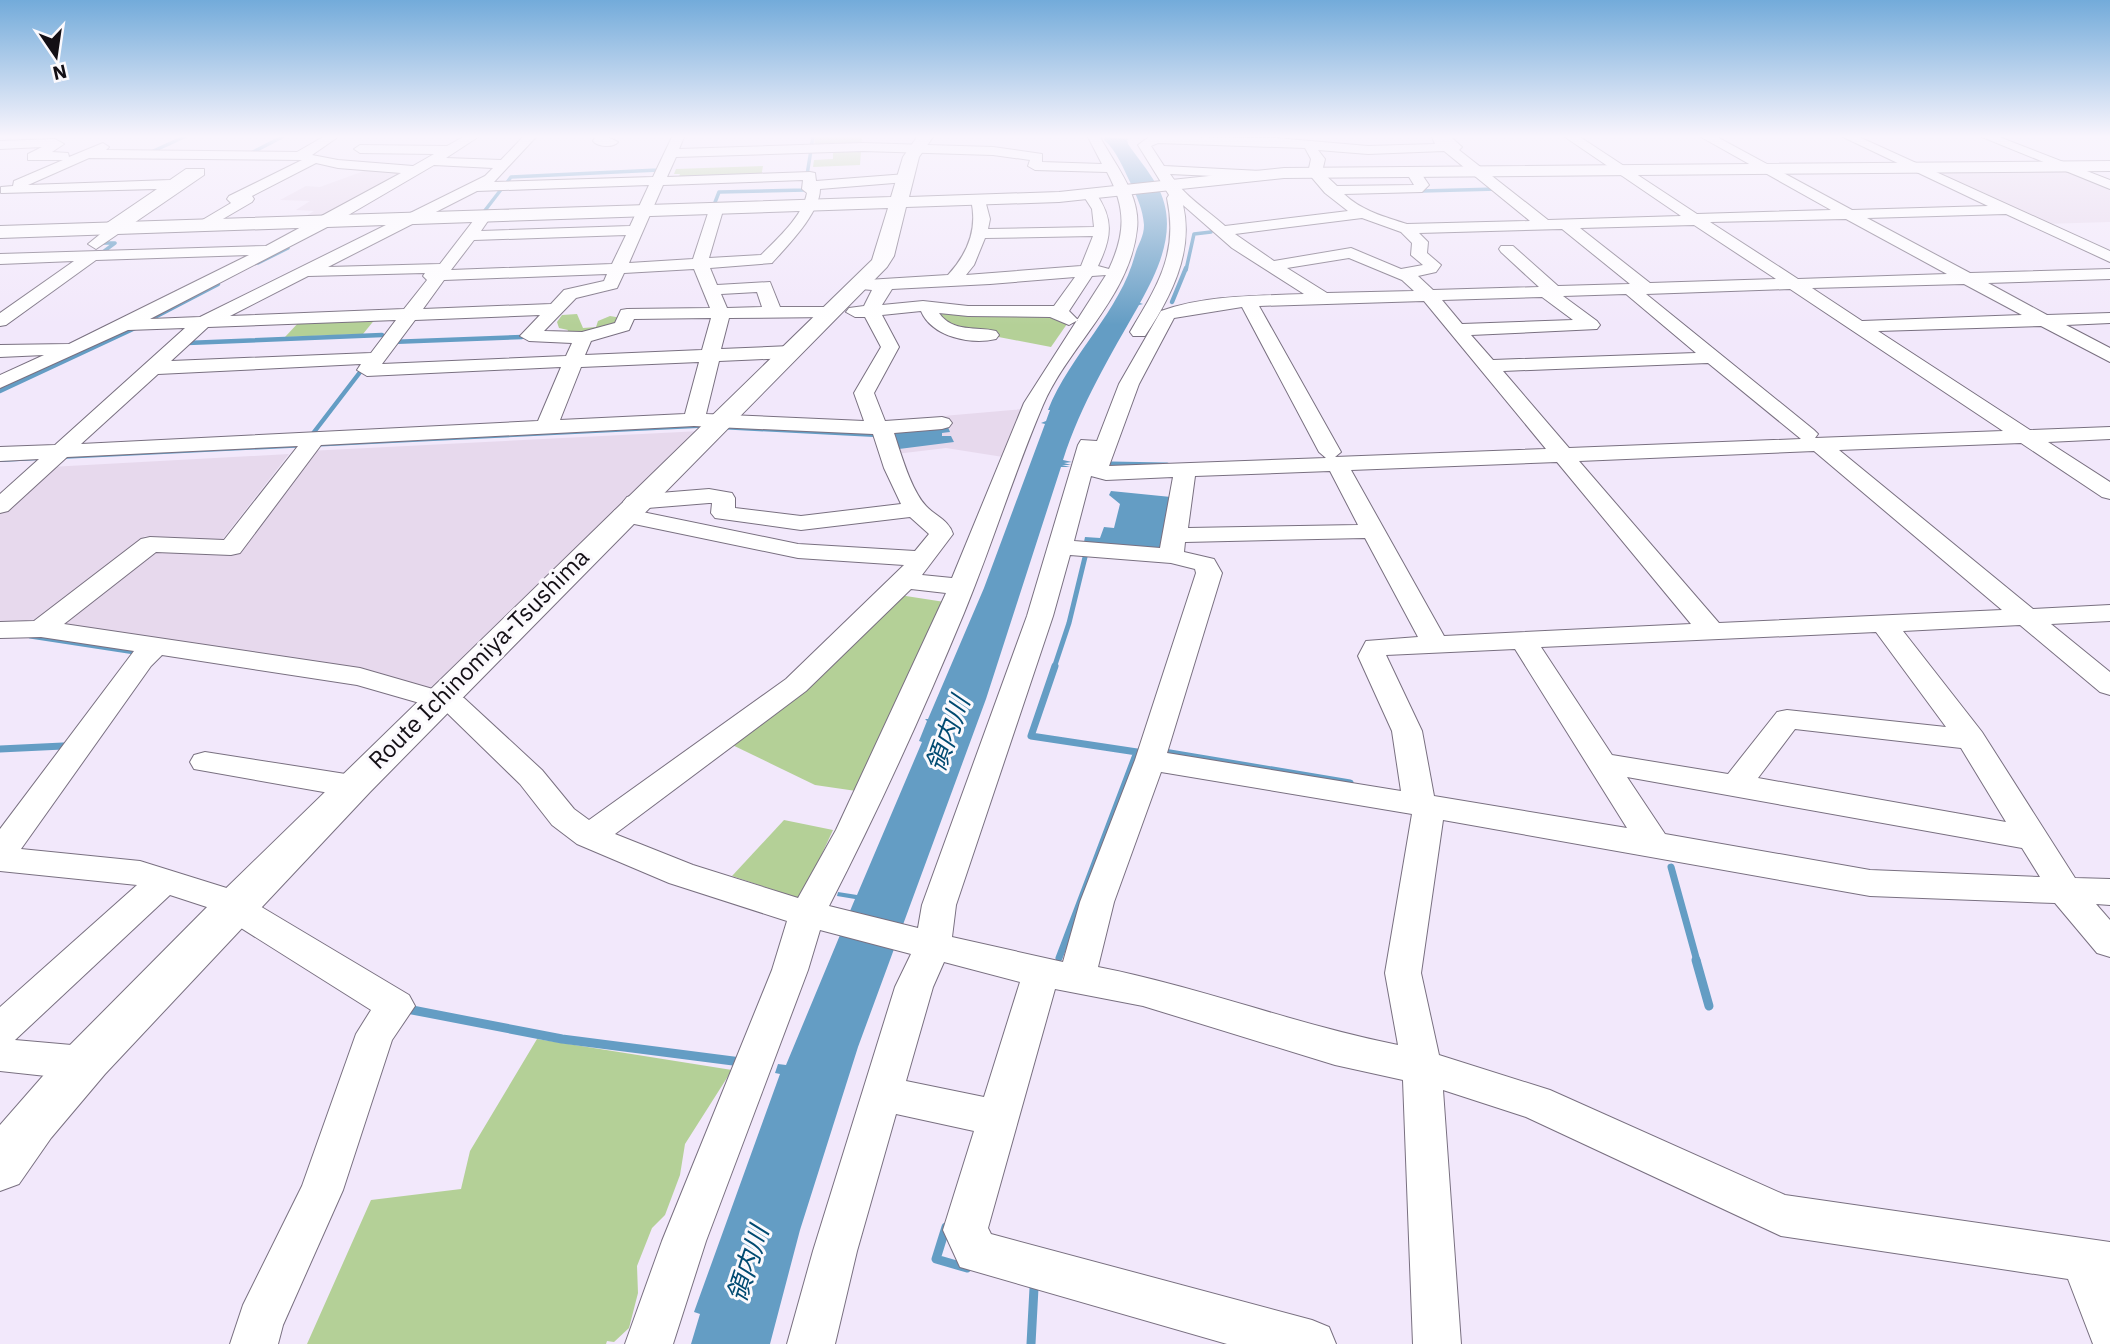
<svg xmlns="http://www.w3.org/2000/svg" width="2110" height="1344" font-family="'IBM Plex Sans','Noto Sans JP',sans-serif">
<rect width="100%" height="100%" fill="#f2e8fb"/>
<g fill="#e7d9ed">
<path d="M372,168l42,2 -84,47 -31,3 15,-9 -18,-1 14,-9 -30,-1 26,-14 14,1z"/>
<path d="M2061,169l49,20v33l-67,2 -116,-54z"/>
<path d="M1023,409l-20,48 -57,-9 -50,6 3,-5 44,-12 -2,-4 8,-1 -6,-16z"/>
<path d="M701,431l-268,259 -382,-65 102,-80 80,4 75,-98z"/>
<path d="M289,454l-67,86 -77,-4 -118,90 -27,2v-115l50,-46z"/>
</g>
<g fill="#b4d097">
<path d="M815,137h47l-2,28 -47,2 1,-7 19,-1v-11l-19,1z"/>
<path d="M763,166l-2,11 -83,2 2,-5h-6l2,-5z"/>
<path d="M933,311l119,3 15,10 -16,23 -99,-19z"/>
<path d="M577,314l6,14 13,-1 2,-6 12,-5 12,2 -1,7 -55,11 2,-6 -9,-2 -2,-6 5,-7z"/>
<path d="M376,318l-13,16 -78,3 15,-16z"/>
<path d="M893,594l58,9 -88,189 -48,-7 -91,-44z"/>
<path d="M784,820l49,10 -32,69 -69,-23z"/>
<path d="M537,1039l195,31 -47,74 -5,31 -15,40 -13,13 -15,38 1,27 -9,35 -15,14 -7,-1 -1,3h-299l64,-144 90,-11 9,-38z"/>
</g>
<g fill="#649dc4">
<path d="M1105,137l24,2 -2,1 1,4c9,13 20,26 28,40 24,40 4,83 -16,119l3,1 -4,1c-29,51 -58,99 -76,155l9,2 -8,1 7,2h-9l8,2h-9l-75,232 -128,348 -58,183 -30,114h-79l9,-30 -6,-2 86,-238 -5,-1 3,-9 8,1 69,-166 -18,-3 1,-4 19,3 65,-153 -3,-1 8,-20 -2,-2h3l56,-131 61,-164 -4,-1 5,-2 4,-11h-2c22,-55 72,-99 87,-155 3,-11 9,-18 9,-30 -1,-15 -7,-28 -13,-41 -7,-14 -15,-35 -27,-44z"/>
<path d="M697,424l251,3 2,5 -8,1v3h9l3,6 -55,7 -25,-12 -176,-9 -698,34v-3z"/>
<path d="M1111,491l60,6 -11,52 -76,-7 1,-5 15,1 4,-11 10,1 6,-24 -11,-9z"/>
</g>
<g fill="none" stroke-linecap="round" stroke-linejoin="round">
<g stroke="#649dc4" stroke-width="3.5">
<path d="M811,148l2,-11"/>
<path d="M149,153l35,-16"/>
<path d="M249,154l33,-17"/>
<path d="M807,175l4,-25"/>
<path d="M505,185l6,-8 147,-7 2,-4"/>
<path d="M1422,191l75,-2"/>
<path d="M714,205l5,-13 86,-2v-4"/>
<path d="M483,213l20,-26"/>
<path d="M99,255l16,-12h-13"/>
<path d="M258,263l30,-15"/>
<path d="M1186,270l8,-36 17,-2"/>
</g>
<g stroke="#649dc4" stroke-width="4.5">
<path d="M1172,302l14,-34"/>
<path d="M147,321l71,-37"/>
<path d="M391,342l131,-5"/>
<path d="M187,343l195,-8"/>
<path d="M0,391l135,-63"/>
<path d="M311,436l53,-69"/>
</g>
<g stroke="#649dc4" stroke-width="5">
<path d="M1111,464l56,1"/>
<path d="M30,636l111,17"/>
<path d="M1054,668l15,-45 17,-70"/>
</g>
<g stroke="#649dc4" stroke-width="7">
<path d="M1055,666l-24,70 106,16 -78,206"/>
<path d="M0,749l63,-3"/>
<path d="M1164,752l186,31"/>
<path d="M1671,867l26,94"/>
</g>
<g stroke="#649dc4" stroke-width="9">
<path d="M1696,960l13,46"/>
<path d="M407,1009l155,30 179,23"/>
<path d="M946,1227l-10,32 31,9"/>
<path d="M1031,1344l3,-56"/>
</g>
<defs>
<g id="minor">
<path d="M323,137h15l-26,18 26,5 75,6 21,-12 -74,-1 -6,-4 6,-4 87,1 16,-9h15l-32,21 55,2 22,-23h13l-42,45 159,-5 19,-40h12l-5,12 184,-6 130,4 49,7v8l60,2 -14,-27h12c15,28 41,58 37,92 -7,68 -68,116 -94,176 -29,68 -51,140 -79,208 -41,99 -86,198 -135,293l89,22 4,-23 105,-289 51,-171 3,-5 16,1 22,-57 42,-73c45,-16 96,-15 143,-17l-72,-46 -49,-43c11,47 -12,92 -38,131h-12l-3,-4c27,-46 49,-78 37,-134l2,-3 -31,-50 11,-8 127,1 92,8 67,-2 -3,-7h19l11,10 -3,3 89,70 133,-4 -116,-79h15l117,77 134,-4 -130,-73h16l135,73 136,-4 -145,-69h16l251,114v11l-104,-48 -139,4 103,55 140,-4v10l-122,4 59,32 63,-2v10l-44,2 44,23v14l-69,-36 -163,5 152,99 80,-3v12l-62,3 62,40v17l-8,-2 -81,-54 -182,7 194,159 77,-4v16l-59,3 59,48v23l-10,-3 -80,-67 -117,6 79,101 93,146 35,1v26l-14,-1 14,16v37l-13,-4 -42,-50 -185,-7 -427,-76 -22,153 18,82 111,35 235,105 325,47v102h-17l-25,-65 -287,-43 -255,-119 -83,-27 18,254h-48l-10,-264 -68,-15 -192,-59 -88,-17 -67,239 3,6 321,86 17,7 7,17h-109l-267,-77 -17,-37 31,-99 -78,-17 -39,137 -22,93h-48l26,-93 82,-264 16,-33 -91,-24 -12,40 -102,271 -33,103h-48l37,-103 110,-271 15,-49 -118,-38 -92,-39 -25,-19 -32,-41 -76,-74 -87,-25 -195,-30 -11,11 -130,183 119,12 109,34 4,7 156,93 6,11 -23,34 -49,150 -60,135 -5,19h-48l13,-39 59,-119 54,-152 15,-24 -149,-94 -3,-5 -49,-16 -155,145 68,6 14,5 6,12 -6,12 -14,5 -83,-9v-64l137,-122 -137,-14v-42l134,-178 -93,-14 -41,1v-16l34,-1 107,-82 9,-2 74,3 74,-94 -231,11 -59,54 -8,2v-19l39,-35 -39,2v-14l55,-2 130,-117 -57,2 -128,58v-13l44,-20 -44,2v-12l69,-1 180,-89 -153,5 -90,65 -6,1v-13l74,-52 -74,3v-10l266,-8 135,-73 -63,-5 -22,-5 -64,33 2,3 -2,3 -48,28 -5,-2 -3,-3 3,-3 32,-19 -4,-4 2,-3 73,-36 -213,-2 -61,27 142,-5 16,-11h18v6l-108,74 -8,-5 16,-13 -3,-3 3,-3 53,-36 -156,4v-6l12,-1 1,-5 49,-21h-35v-6l14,-7 -42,2v-8l55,-2 9,5 -12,8 16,1 1,4 34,-14 6,4 -3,3 191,2zM1158,143l147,5 6,11 -3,14 17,20 23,18 -123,15c-19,-17 -41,-30 -55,-52l86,4 5,-1v-6l-97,-5 -13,-20zM1318,150l50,4 76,-3 86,70 -123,3c-22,-7 -45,-13 -63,-30l78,-2 7,-7 -11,-16 -5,-1 -7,4 8,13 -77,1 -15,-14 3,-13zM863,151l130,4 37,5 -2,6 7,4 72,2c19,36 19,60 2,97l-11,-3c14,-29 16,-47 -3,-74l-5,-1 -7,4 9,14 2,18 -106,2 2,-10 -5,-19 -7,-4 -5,1 -2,3c7,29 -3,53 -23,75l-81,5 -8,5 2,4 11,1 -8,16 -15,2 -3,4 9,5h10l16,30 -27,46 10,28 -158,-7 13,-53 71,-3 9,-6 -9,-6 -69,3 8,-31 102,-1 9,-5 -9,-5h-51l-10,-25 -53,3 -7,-17 62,-5c16,-18 48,-50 48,-74l86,-7 7,-4 -7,-4 -90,7 -1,-8 -5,-1 -143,5 9,-20zM434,165l59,3 -8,8 -285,141 -50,2 183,-95zM803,180l-1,9 5,4c-4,23 -30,46 -46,62l-52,3 15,-51 -7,-4 -7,4 -17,52 -64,4 34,-78zM649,185l-19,41 -149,5 11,-16 -7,-4 -5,1 -40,52 -112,3 149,-76zM1362,218l39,14 11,11 -1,12 12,10 -22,4 -50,-21 -77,13 -39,-27zM1846,219l101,55 -149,5 -88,-57zM1694,225l82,54 -126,4 -70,-55zM1562,229l68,55 -72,2 -45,-40h-12l-2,3 2,3 38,35 -106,3 -15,-14 18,-4 5,-7 -14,-12 1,-11 -9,-9zM626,235l-14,29 -161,6 23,-30zM1093,236l-12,30 -115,9 8,-10 11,-27zM1349,258l53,22 12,11 -87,2 -40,-25zM694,269l16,39 -83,1 -6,1 -6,13 -33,9 -38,-1 32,-33 41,-10 7,-15zM425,273l-2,3 4,4 -23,29 -174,7 78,-40zM607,274l-3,7 -40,9 -13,14 -128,5 21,-29zM1106,275l-82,128 -72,175 -30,-3 31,-41c-4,-14 -18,-18 -27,-28 -15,-16 -25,-52 -32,-73l48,-4 7,-2 3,-4 -3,-4 -7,-2 -57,4 -11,-28 25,-46 -17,-32 39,-4c11,26 50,34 75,28l3,-4 -3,-4c-20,-5 -43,2 -57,-18l29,3 82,1 19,8 9,-5 -9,-9 23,-35zM1075,277l-21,29h-86l-45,-5 -41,4 10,-16 98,-5zM1964,284l58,31 -160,6 -50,-33zM1790,289l213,142 -188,7 3,-4 -4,-4 -168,-136zM757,292l5,15 -35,1 -6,-14zM1626,294l70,59 -203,7 -22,-25 126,-6 3,-4 -3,-4 -34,-25zM1542,297l31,23 -111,4 -20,-24zM1424,301l122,148 -211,8 6,-5 -82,-146zM1242,307l77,145 7,6 -217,8 30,-82 35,-66zM540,315l-20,21 9,5 43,2 -6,13 -184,8 33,-44zM711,318l-9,32 -117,5 6,-14 38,-11 5,-11zM396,320l-25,33 -200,8 37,-34zM699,362l-14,52 -125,6 21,-53zM1708,363l93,76 -232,9 -66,-77zM361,364l-4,6 10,6 194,-9 -23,54 -457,23 77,-70zM694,426l179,8 11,34 17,36 -100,12 -66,-8v-10l-3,-5 -23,-4 -74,6 -8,2 -4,5 4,5 8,2 74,-6h3l-1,10 4,5 86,12 109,-13 19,17 -14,17 -117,-7 -175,-36 -8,2 -4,5 4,5 183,38 106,7 -118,114 -197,141 -15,-11 -32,-39 -78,-72 -104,-30 -296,-44 92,-72 75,3 9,-2 81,-108zM1814,451l188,159 -283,13 -140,-162zM1557,462l134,162 -247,12 -93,-166zM1330,471l28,54 -170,3 7,-52zM1091,476l15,4 67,-3 -13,71 -86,-7zM1365,538l53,99 -52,4 -8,15 34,75 9,60 -234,-38 55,-180 -8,-14 -30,-7 1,-10zM1070,555l101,8 24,6 1,4 -61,187 -55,142 -17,60 -111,-25 4,-32 97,-289zM911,589l35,4 -110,237 -38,68 -105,-33 -78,-31 191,-143zM1876,632l70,95 -159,-17 -10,2 -49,62 -116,-19 -71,-108zM1515,649l112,179 -193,-32 -12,-65 -36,-76zM1795,729l166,19 45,74 -248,-44zM1161,772l251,42 -27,159 13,72c-101,-20 -198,-58 -300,-78l16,-65zM1627,777l395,71 18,29 -170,-7 -205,-36zM944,962l76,20 -36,115 -78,-16 27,-94z"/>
<path d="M595,137h13l10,5c-5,6 -20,5 -25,-1z"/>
<path d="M1982,137h17l111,43v9z"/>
<path d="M205,752l147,23 11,4 5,7 -5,7 -11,4 -158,-28 -4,-7 4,-7z"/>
</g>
<path id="major" d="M917,137h16l-14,20 -10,40 150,-5 225,-24 826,-7v10l-826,7 -225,24 -153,5 -12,49 -7,11 -517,525 -265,282 -54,64 -32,46 -19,7v-66l70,-80 145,-146 657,-639 16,-52 -888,30v-12l891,-29 12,-40z"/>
</defs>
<use href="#minor" stroke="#797080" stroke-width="2"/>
<use href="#major" stroke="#797080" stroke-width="2"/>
<use href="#minor" fill="#fff" fill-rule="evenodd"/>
<use href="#major" fill="#fff" fill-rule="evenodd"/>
</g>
<linearGradient id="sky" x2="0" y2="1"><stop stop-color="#73abda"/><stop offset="0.42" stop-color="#f9f5fd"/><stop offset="1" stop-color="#f9f5fd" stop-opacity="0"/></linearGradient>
<rect width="2110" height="325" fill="url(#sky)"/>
<g text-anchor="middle" stroke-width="6" stroke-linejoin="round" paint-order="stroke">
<g font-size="24" fill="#130f15" stroke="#fbf9fd">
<text transform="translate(479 659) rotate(-45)" y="8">Route Ichinomiya-Tsushima</text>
</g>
<g font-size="26" font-style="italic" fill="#004a71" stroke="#fbf9fd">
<text transform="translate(948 734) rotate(-70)" y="9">領内川</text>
<text transform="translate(748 1264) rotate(-72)" y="9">領内川</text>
</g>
</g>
<g transform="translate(56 56) rotate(167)" stroke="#fbf9fd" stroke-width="5" paint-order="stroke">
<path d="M0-5L12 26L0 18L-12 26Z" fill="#130f15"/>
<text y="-10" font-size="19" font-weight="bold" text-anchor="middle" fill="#130f15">N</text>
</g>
</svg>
